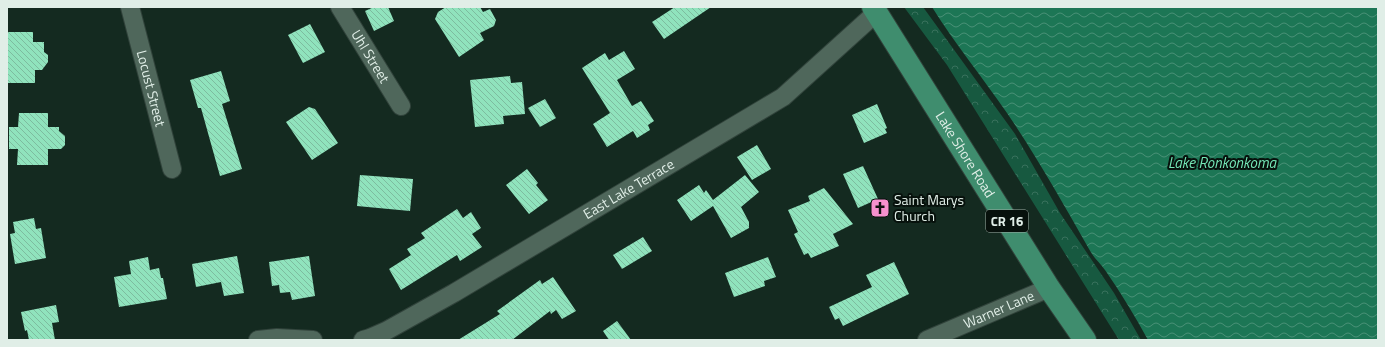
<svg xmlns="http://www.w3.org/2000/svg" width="1385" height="347" font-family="'Titillium Web',sans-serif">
<defs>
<pattern id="forest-crowns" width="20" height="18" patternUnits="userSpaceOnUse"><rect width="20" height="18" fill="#175940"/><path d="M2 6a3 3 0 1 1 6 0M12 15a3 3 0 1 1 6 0" fill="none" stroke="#38715c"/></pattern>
<pattern id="water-waves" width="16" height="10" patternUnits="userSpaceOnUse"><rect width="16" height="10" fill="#1c7655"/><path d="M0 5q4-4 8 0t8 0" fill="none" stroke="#489076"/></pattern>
<pattern id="building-back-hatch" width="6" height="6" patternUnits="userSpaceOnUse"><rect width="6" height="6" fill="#90e3bd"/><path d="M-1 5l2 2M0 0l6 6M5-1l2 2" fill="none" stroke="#7dbc9f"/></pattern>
</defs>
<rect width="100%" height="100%" fill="#142a20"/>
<path fill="url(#forest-crowns)" d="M904,7h19l92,127 45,79 54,80 27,47h-22l-172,-275z"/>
<path fill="url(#water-waves)" d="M932,7h446v333h-230c-13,-24 -27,-47 -43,-70 -5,-7 -12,-13 -16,-21 -26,-46 -52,-92 -82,-136 -24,-35 -52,-69 -75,-106z"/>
<g fill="url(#building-back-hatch)">
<path d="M374,7h14l6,14 -20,10 -9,-20z"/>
<path d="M446,7h34l3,5 7,-3 6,11 -2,6 -14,7 4,7 -25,17 -24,-38 3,-7z"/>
<path d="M675,7h36l-47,32 -12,-17z"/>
<path d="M310,24l15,28 -22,11 -15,-28z"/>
<path d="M7,32h26v10h11v10l4,3v7l-6,8h-7v13h-28z"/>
<path d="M624,51l11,18 -18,11 15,26 9,-5 13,20 -6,4 2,5 -13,8 -4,-7 -26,16 -14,-23 17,-11 -28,-45 23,-15 4,7z"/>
<path d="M221,71l9,30 -8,3 20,65 -22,7 -19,-68h-3l-8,-28z"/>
<path d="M510,76l1,7 11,-1 3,32 -22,2 1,8 -29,3 -5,-47z"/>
<path d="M545,99l11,19 -16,9 -12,-19z"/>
<path d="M877,104l10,24 -2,1 2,4 -23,10 -12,-28z"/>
<path d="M309,107l6,2 23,34 -26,17 -26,-38z"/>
<path d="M19,113h29v14h11v4l6,5v9l-4,4h-13v16h-31l1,-16h-9v-22h9z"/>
<path d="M757,145l14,24 -19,11 -15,-23z"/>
<path d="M863,166l15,33 -20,9 -15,-34z"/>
<path d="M527,169l11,14 -2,2 12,15 -19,14 -23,-29z"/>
<path d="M360,175l53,4 -3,32 -53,-5z"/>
<path d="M745,175l14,17 -18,15 8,15v6l-18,10 -18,-32 -22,15 -14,-21 22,-15 5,8 2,-3 7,10z"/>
<path d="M824,188l29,36 -20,10 6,12 -28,12 -3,-5 -4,2 -10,-21 4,-2 -10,-22 22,-9 -2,-5z"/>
<path d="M457,209l6,9 8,-6 10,16 -9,6 10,13 -22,14 -3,-6 -56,35 -12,-21 22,-14 -4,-6 18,-11 -4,-5z"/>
<path d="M34,218l2,11 5,-1 5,30 -31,6 -5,-30 5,-1 -2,-11z"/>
<path d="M643,237l9,14 -30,18 -9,-14z"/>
<path d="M237,256l7,37 -20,3 -3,-14 -25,5 -4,-23z"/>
<path d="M309,256l6,40 -23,4 -2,-8 -10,1 -1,-8 -7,1 -3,-24z"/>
<path d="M148,257l2,13 9,-2 2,10h2l4,21 -48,8 -5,-30 17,-3 -2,-13z"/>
<path d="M768,257l8,20 -12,4 1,5 -31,11 -9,-24z"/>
<path d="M894,262l15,32 -66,32 -4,-8 -4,2 -6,-13 43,-20 -6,-12z"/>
<path d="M553,277l23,34 -14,8 -6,-9 -5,4 -1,-3 -38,29h-54l42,-26 -3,-3 43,-31 2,4z"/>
<path d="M56,305l3,17 -7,1 3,17h-26l-2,-10 -2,1 -4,-19z"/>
<path d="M617,321l14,19h-22l-6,-9z"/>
</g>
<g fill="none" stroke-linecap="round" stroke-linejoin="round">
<defs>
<g id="street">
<path id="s1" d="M130,7l42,162"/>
<path id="s2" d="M340,7l61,99"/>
<path d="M258,340l19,-2 36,2"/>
<path id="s3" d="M363,340l7,-2 16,-7 68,-38 329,-196 94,-85"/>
<path id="s4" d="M927,340l122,-52"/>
</g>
<g id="primary">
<path id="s5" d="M873,7l176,281 36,52"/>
</g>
</defs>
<use href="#street" stroke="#31433b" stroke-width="20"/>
<use href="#primary" stroke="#31433b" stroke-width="24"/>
<use href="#street" stroke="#4f675b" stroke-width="18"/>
<use href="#primary" stroke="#3f8d6e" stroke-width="22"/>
</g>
<defs>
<symbol id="church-square" viewBox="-11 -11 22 22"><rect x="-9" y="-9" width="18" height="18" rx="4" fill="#f790ce" stroke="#07110c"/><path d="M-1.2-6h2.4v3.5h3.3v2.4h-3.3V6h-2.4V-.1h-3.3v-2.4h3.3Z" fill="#111"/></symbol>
</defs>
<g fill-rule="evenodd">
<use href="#church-square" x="869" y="197" width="22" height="22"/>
</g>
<g text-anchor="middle" stroke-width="4" stroke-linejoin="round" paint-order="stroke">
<rect fill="#07110c" stroke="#9faca5" stroke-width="1" x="986" y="210" width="42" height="22" rx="3"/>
<g font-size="13" font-weight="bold" fill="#e0eee7">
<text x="1007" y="226">CR 16</text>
</g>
<g font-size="14" fill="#e0eee7" stroke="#07110c">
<text dy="5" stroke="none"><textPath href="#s2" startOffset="58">Uhl Street</textPath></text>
<text dy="5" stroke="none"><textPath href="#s1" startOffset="84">Locust Street</textPath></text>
<text dy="5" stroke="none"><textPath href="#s5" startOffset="174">Lake Shore Road</textPath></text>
<text dy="5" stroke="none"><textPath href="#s3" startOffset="306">East Lake Terrace</textPath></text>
<text dy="5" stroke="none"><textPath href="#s4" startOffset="78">Warner Lane</textPath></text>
</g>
<g font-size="14" fill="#e0eee7" stroke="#07110c" text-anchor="start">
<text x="894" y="205">Saint Marys<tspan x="894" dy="16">Church</tspan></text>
</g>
<g font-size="15" font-style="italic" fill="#74e8b7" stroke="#07110c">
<text x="1222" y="168">Lake Ronkonkoma</text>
</g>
</g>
<rect width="1385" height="347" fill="none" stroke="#e0eee7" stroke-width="16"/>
</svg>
